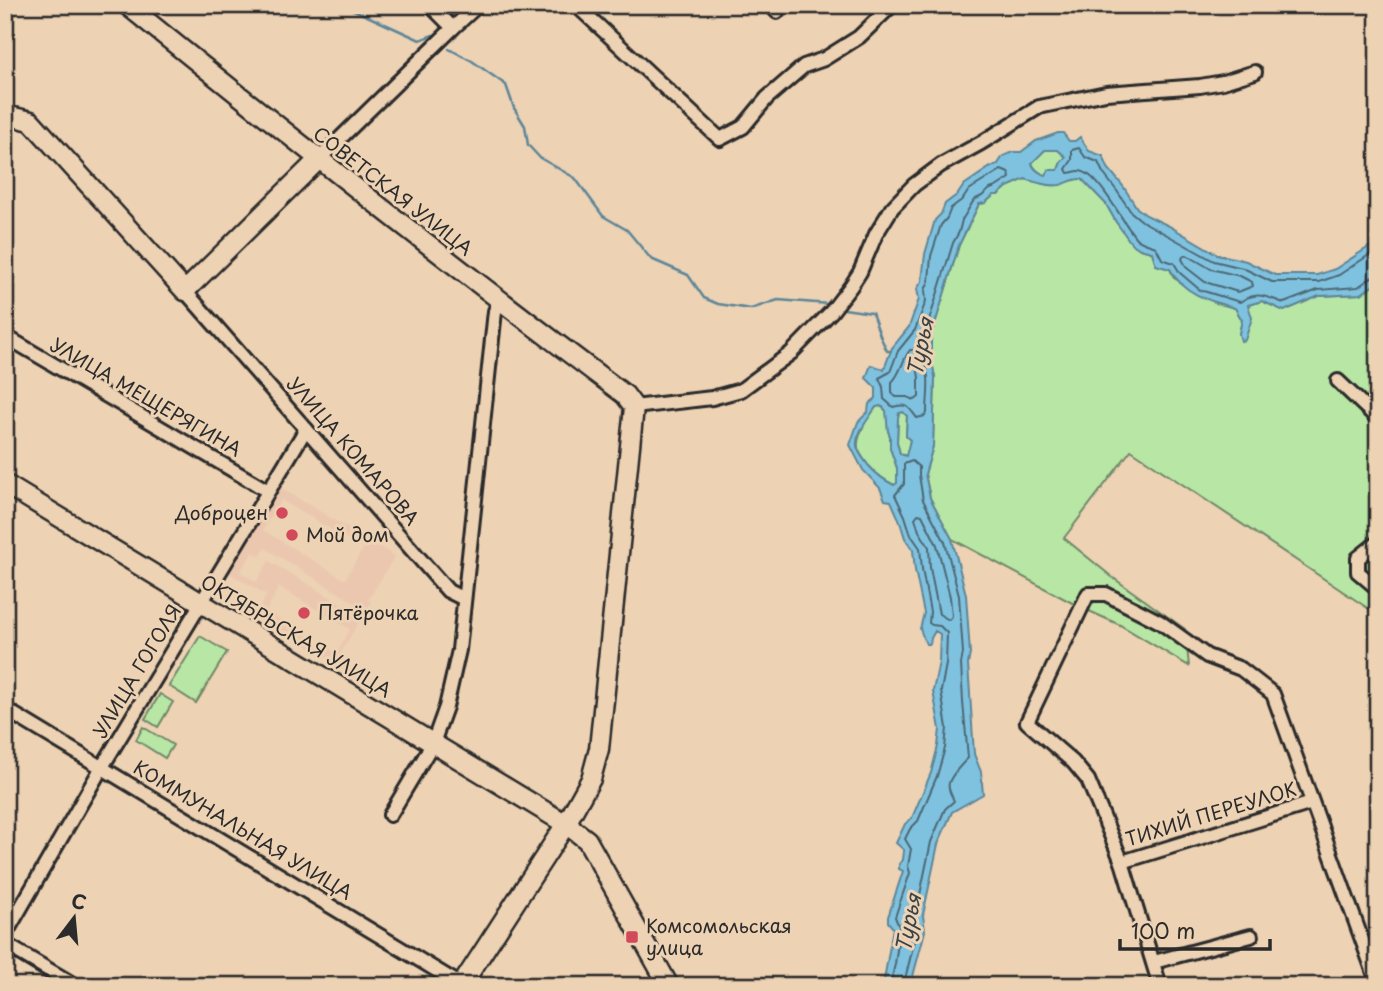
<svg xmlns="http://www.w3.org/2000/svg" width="1383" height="991" font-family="'Playpen Sans',sans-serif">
<rect width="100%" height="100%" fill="#edd2b4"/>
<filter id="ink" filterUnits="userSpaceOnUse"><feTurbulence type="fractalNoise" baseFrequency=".0143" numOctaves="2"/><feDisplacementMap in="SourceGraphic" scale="14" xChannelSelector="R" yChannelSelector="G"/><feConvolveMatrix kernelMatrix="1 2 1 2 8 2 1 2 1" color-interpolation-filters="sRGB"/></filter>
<g filter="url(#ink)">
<path fill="#ebc7af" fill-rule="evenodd" d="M277,486l118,70 -27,44 3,2 -36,60 -79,-47 11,-20 -41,-24zM281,500l82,48 -18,32 -82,-50zM265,548l97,59 -4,7 -89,-53 -13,21 -16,-10 13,-20 7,4zM279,587l71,42 -13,24 -71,-42z"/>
<g fill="#b7e6a5" stroke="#718868" stroke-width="2">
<path d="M1045,150h13l8,7 -5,5 -3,8 -9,2 -3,4c-5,-2 -13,-7 -14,-14z"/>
<path d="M1078,178l4,1 24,25 10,18 24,27 12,3 4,13 14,4 4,9 42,25 19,5 7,12 -3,14 9,-29 14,-4 22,10 35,-15 42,-2 17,-12v333l-247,-165 -67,88 48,39 73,52 4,37 -69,-41 -42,-19 -126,-67 -22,-41 -5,-24 8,-28 2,-69 -4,-19v-25l4,-9 24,-79 20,-41 6,-1 9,-8h4l9,-8 18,-8c24,7 30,8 53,-1z"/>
<path d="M880,406l7,5 1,20 2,5v12l7,20v15l-3,2c-11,-5 -18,-11 -26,-20 -10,-14 -14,-18 -6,-35 2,-3 2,-7 4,-10 3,-5 7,-8 10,-13z"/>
<path d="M903,412l4,4 -1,20 4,4 -3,16 -7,-2 -3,-12 1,-25 1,-4z"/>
<path d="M200,636l27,16 -31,51 -27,-17z"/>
<path d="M160,694l13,8 -15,25 -13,-8z"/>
<path d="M143,727l30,18 -8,13 -29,-18z"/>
</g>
<path fill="#7fc2e0" stroke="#5d8698" stroke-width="2" fill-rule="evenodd" d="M1058,133h5l6,8h6l5,-4 9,14 14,5 5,12 15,18 14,22 9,7 23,11 48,28 29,7 29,14h42l18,-6 43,-28v41l-17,12 -42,2 -35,15 -22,-10 -14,4 4,13 -7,22 -4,1 -2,-7 3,-14 -7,-12c-25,-7 -52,-14 -65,-39l-14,-4 -4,-13 -12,-3 -9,-6 -15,-21 -10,-18 -24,-25c-8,-1 -14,4 -22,6 -12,2 -24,-3 -35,-6l-18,8 -9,8h-4l-9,8 -6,1 -20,41 -24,79 -4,9v25l4,19 -2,69 -8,28 5,24 22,41 14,56 4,59 -2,10 6,90 7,18 2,22 -31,18 -14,32 -15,71 2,16 -13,49v6h-29l10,-58 -5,-6v-5l15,-46 -4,-2v-5l4,-4 1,-10 -8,-7 9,-19 7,-6 19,-45 7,-27 2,-17 -7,-38 6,-29 1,-28 -5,-3 -4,7 -1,6h-4l-6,-15 4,-16 -9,-43 -2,-20 -8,-12 -6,-19 -8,-18 -6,-1 -5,-12 -17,-18 -13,-25 8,-23 10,-10 1,-8 7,-6v-10l-10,-10 5,-13 13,4 8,-21 17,-21 10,-28 -2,-10 5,-8 3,-27 10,-34 6,-6 4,-10 13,-10 6,-9 25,-17 9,-4 5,-8 11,-4h7l15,-11zM1045,150h13l8,7 -5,5 -3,8h-9l-3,5c-5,-1 -13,-6 -14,-12zM880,406l3,1 3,4 2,20 2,5v12l7,20v15l-3,2c-11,-5 -18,-11 -26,-20 -4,-6 -10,-12 -11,-19 -2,-12 13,-29 19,-39zM903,412l4,4 -1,20 4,4 -4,16 -6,-2 -3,-12 1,-25 1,-4z"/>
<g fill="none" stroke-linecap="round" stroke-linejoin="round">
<g stroke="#4d6773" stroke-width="2">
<path d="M1001,170l8,3 1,5 -14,9 -6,2 -8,7 -8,4 -12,20 -3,12 -6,11 -24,78c-10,21 -3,35 -1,57 1,11 -1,24 -1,35l-2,3 -8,2c-9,-11 -8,-15 -24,-11l-9,-8 -1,-12 -4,-9 11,-6 8,-21 17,-21 11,-29 -1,-11 4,-9 2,-25 10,-31 6,-7 4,-10 12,-9 6,-9z"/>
<path d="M1378,249l-39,26 -20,7h-47l-29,-14 -29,-7 -72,-40 -11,-9 -14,-21 -14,-18 -5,-11 -13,-5 -6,-9 -7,2v10l-6,9 2,4c2,0 9,-2 11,-2 19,0 44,53 57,67 6,6 13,6 20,9l6,12 12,4 6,10 20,17 40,12c17,-12 26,-5 44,1l34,-13 40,-3 14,-10h6"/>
<path d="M1184,255h3l24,14 29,7 12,6 1,4 -15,6 -33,-10 -18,-14 -5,-9z"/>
<path d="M910,350h3l2,2 4,26v19l-4,3 -8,-3h-11l-4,-4v-11c9,-9 10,-22 18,-32z"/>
<path d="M918,514l4,1 15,30 13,52 2,19 -3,4 -10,-6 -9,-46 -1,-21 -10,-16 -4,-13z"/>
<path d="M890,986l5,-22 5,-35 -5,-12 15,-44 -2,-7 3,-17 -6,-10 5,-10 8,-8 19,-45 8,-28 2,-20 -6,-37 5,-27 1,-31 -7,-7 -8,-1 -3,-2 1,-11 -8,-43 -2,-21 -9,-13 -6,-19 -10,-21 9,-11v-20l8,-3 7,6v8l4,25 22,42 14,54 4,57 -2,11 2,38 5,56c-5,5 -17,18 -19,25 -2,6 3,13 5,18l-9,8 -14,33 -15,72 1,17 -12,48v7"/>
</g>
<g stroke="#5d8698" stroke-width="2.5">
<path d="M343,5l77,35 13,-5"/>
<path d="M449,49l23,12 34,24 8,23 11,18 3,19 12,13 35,20 28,38 24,14 24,29 37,16 16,23 14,6 33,5 27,-9 51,4"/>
<path d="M844,309l28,4 9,25 6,13h4"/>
</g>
<defs>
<g id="street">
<path d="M430,5l23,23"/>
<path d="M576,5l144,134 23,-12 24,-29 37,-32 20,-7 35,-22 33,-32"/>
<path d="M771,5l6,7"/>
<path d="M318,160l135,-132 25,-23"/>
<path d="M185,291l263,300 16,8"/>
<path d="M5,336l263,155"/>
<path d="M1338,381l40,38"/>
<path d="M634,407l78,-9 29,-8 50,-37 40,-41 20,-26 9,-14 16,-38 16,-26 22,-23 27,-20 40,-22 58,-36 67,-14 94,-7 23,-4 32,-10"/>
<path d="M1378,542l-20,16v14l20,17"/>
<path d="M5,709l456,276"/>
<path d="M390,815l43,-72 13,-36 13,-57 36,-339 4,-10"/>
<path d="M1122,862l190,-59"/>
<path d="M5,935l97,-168 204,-338"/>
<path d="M5,944l71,42"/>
<path d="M1154,962l97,-26"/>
<path d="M1160,986l-38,-124 -34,-82 -15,-18 -46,-40 61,-128h18l54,28 47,34 34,13 32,25 105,290"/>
</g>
<g id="secondary">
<path d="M127,5c164,133 330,264 498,390l9,12 -35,342 -8,30 -25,45 -105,162"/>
<path d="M5,115l26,6 154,170 133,-131"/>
<path d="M5,484l561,340 21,16 82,146"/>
</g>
</defs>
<use href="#street" stroke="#2b2b2b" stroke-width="18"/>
<use href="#secondary" stroke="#2b2b2b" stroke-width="23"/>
<use href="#street" stroke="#edd2b4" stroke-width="12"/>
<use href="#secondary" stroke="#edd2b4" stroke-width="18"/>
<path stroke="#2b2b2b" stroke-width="2" d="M5,954l53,32"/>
</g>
</g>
<g fill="#d1495b" stroke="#edd2b4" stroke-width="2.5">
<circle cx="282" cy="513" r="7"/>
<circle cx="292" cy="535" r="7"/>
<circle cx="304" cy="613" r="7"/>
<rect x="625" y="930" width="14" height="14" rx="3.5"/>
</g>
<g text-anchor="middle" stroke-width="6" stroke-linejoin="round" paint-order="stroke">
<g font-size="19" fill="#2b2b2b" stroke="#edd2b4">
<text transform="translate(393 191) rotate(38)" y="7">СОВЕТСКАЯ УЛИЦА</text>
<text transform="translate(146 397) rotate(30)" y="7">УЛИЦА МЕЩЕРЯГИНА</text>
<text transform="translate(353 451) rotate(49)" y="7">УЛИЦА КОМАРОВА</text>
<text transform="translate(296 636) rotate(31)" y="7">ОКТЯБРЬСКАЯ УЛИЦА</text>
<text transform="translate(137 671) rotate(-59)" y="7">УЛИЦА ГОГОЛЯ</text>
<text transform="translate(1211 814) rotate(-17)" y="7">ТИХИЙ ПЕРЕУЛОК</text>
<text transform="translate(243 830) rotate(31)" y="7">КОММУНАЛЬНАЯ УЛИЦА</text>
</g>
<g font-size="19" fill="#2b2b2b" stroke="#edd2b4" text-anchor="start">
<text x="268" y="520" text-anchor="end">Доброцен</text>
<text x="306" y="542">Мой дом</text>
<text x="318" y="620">Пятёрочка</text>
<text x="646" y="933">Комсомольская<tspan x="646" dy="22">улица</tspan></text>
</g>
<g font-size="21" font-style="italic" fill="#384246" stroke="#edd2b4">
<text transform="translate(921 347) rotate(-78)" y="7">Турья</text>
<text transform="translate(909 923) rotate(-79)" y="7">Турья</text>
</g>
</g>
<rect width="1383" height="991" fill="none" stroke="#edd2b4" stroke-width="28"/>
<rect x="14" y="14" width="1355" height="963" fill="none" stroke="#2b2b2b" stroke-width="2.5" filter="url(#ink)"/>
<g transform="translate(74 918) rotate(16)" stroke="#edd2b4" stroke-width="5" paint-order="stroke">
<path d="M0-5L12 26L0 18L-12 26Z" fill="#2b2b2b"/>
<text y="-10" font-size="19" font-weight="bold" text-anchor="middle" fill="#2b2b2b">С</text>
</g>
<path d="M1120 939v10h150v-10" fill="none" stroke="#2b2b2b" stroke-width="3.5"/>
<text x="1131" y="939" font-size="21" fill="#2b2b2b" stroke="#edd2b4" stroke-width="5" paint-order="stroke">100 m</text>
</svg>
